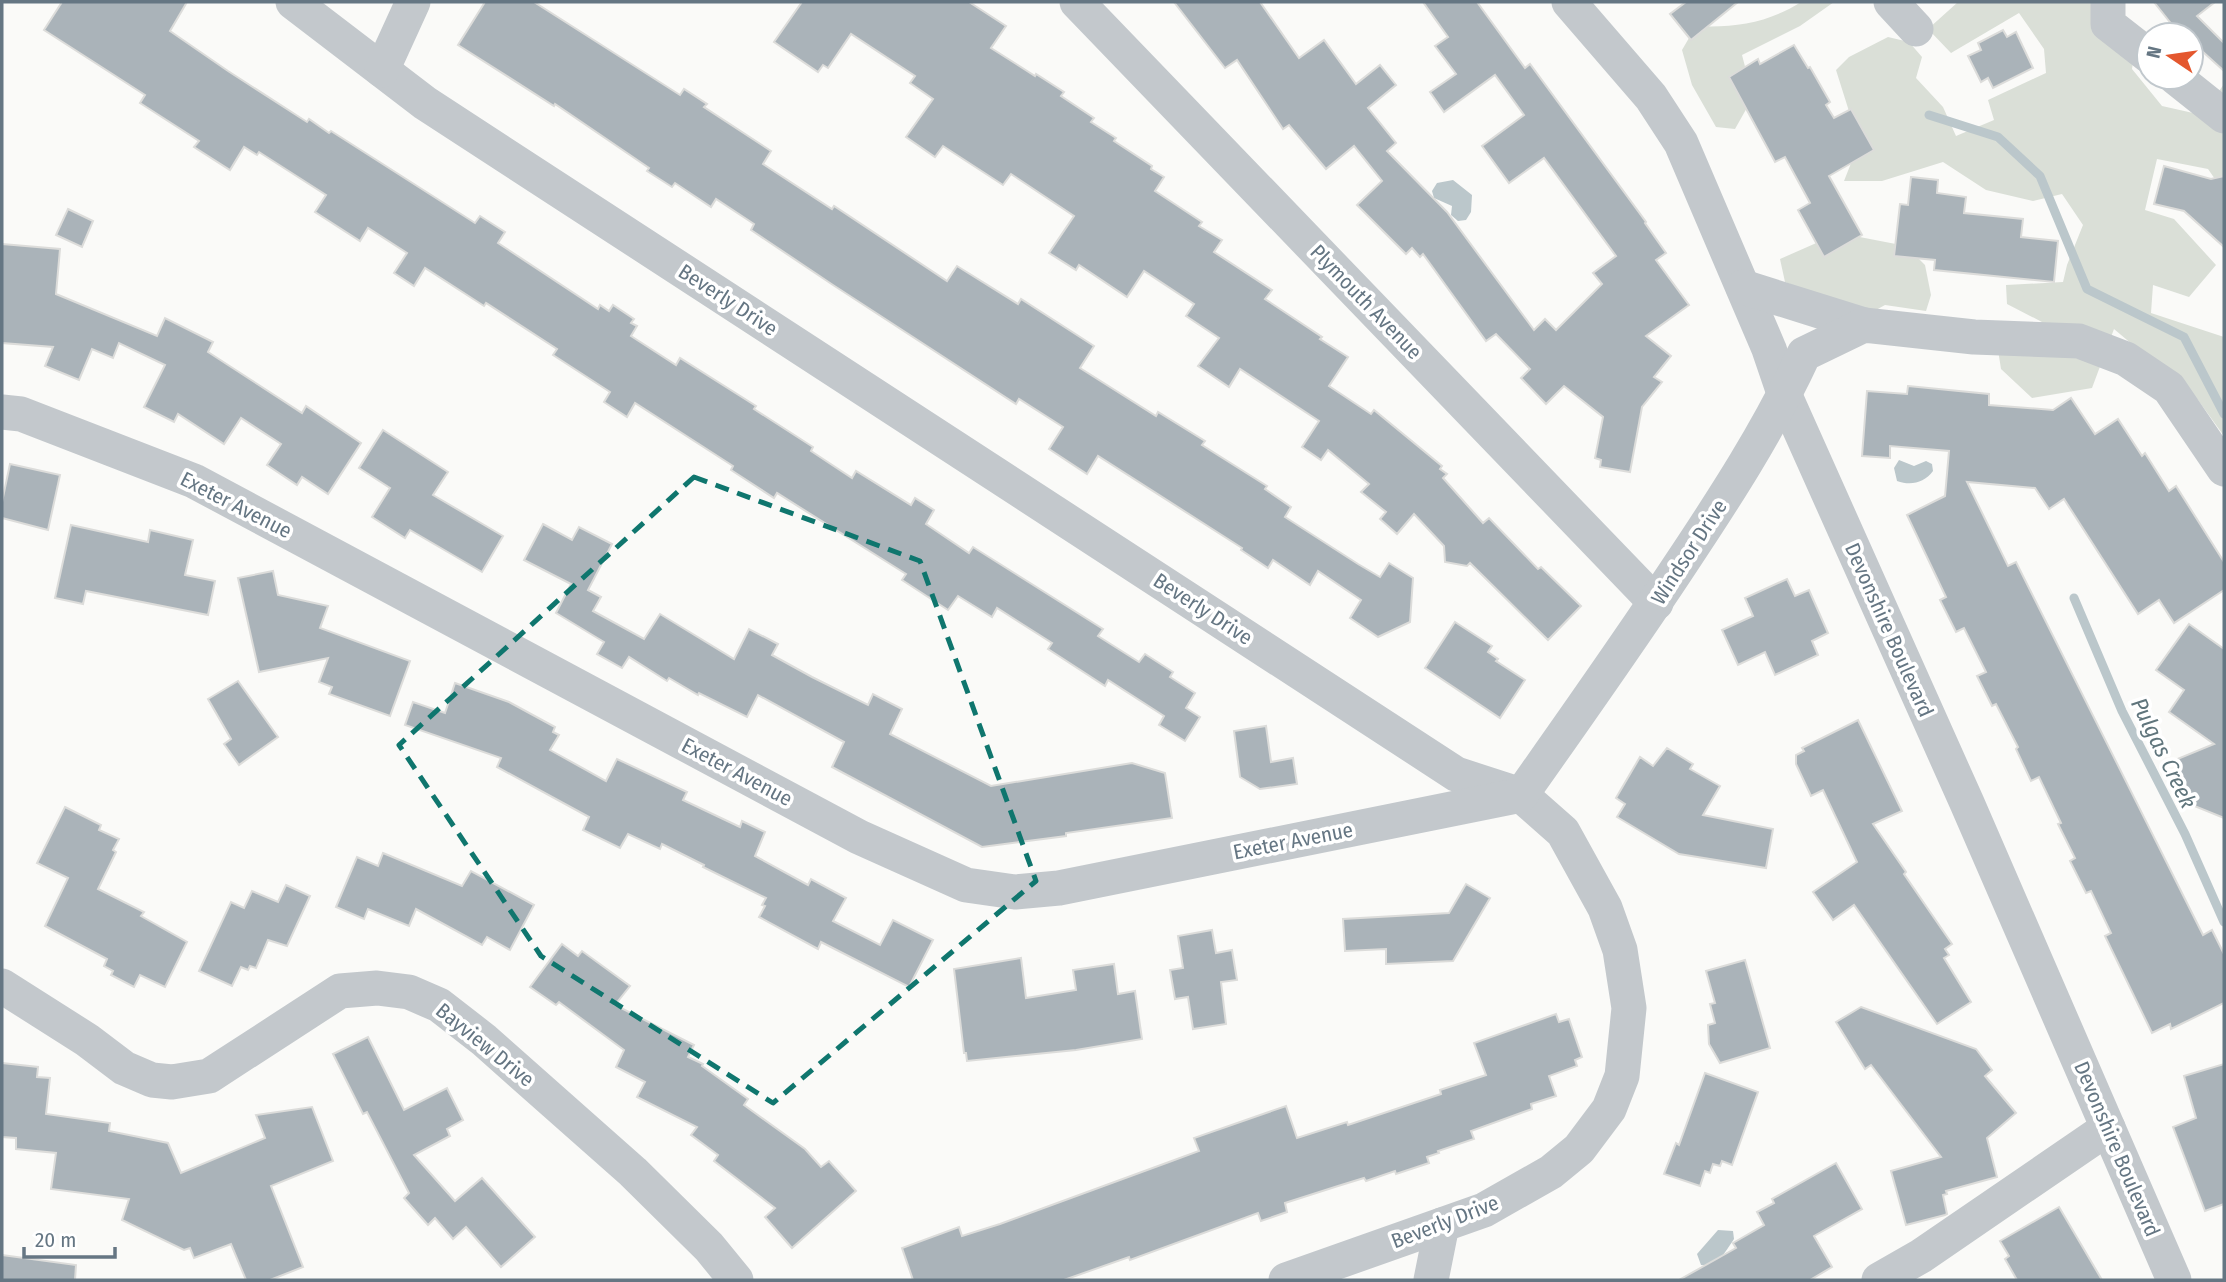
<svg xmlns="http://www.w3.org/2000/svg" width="2226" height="1282" font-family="'Fira Sans Condensed',sans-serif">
<rect width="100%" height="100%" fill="#fafaf8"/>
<g fill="#dadfd7">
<path d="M1801,2h33l-34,24 -58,29 11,42 -18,32 -19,-2 -24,-42 -10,-35 14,-24c38,2 72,-3 105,-24z"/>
<path d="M1958,2h136l43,33 -5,34 30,37 40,9 22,-31v108l-16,-23 -51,-10 -12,51 29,9 42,46 -27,32 -36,-12 -2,28 73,24v99l-26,-36 -84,-71 -22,59 -60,10 -31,-29 -5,-32 46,-15 -35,-18 -1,-19 57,-3 4,-17 16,-40 -21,-31 -29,7 -47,-11 -43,-28 -61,19h-38l15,-38 -23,-73 13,-13 39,-20 21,5 13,15 -6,21 27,29 13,29 38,-16 -6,-20 58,-27 -2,-24 -25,-36 -68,40 -23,-24z"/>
<path d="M1839,233l67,13 19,19 6,30 -5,16 -41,-6 -18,10 -82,-33 -5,-23z"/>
</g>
<g fill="#bbc7cb">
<path d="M1453,180l19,15 -1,17 -5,8 -8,1 -7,-6 1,-9 -18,-8 -2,-7 5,-8z"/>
<path d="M1899,460l15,6 12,-5 6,3 1,7c-9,12 -22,15 -36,10l-3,-13z"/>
<path d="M1718,1230l15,1 1,8c-6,9 -13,20 -21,27l-12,-1 -4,-11z"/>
</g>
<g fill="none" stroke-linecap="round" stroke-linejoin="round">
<g stroke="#bbc7cb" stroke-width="9">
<path d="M1929,115l69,22 42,39 47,113 97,48 40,77"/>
<path d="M2074,598l48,113 63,123 39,88"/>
</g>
</g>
<g fill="#aab3b9" stroke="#dcdcda" stroke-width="2">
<path d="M62,2h125l-17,29 58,40 79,51 2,-3 20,14 2,-2 144,92 5,-7 25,16 -7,11 100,66 2,-4 9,6 4,-6 21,14 -3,4 6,3 -6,10 45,29 4,-7 76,48 -2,3 59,38 -2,4 41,27 4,-7 55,34 4,-7 19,12 -8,14 43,29 4,-6 130,82 -5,7 41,26 6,-8 28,18 -3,5 25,16 -9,15 14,9 -15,24 -26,-16 5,-9 -56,-36 -3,6 -57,-37 4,-6 -55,-35 -5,9 -34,-21 -10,14 -46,-30 4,-6 -129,-81 -3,5 -43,-28 2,-4 -98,-63 -8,14 -23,-15 6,-10 -57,-37 4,-6 -71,-46 -2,3 -59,-38 -11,18 -20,-13 13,-20 -39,-25 -8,13 -45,-29 11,-17 -67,-43 -2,3 -13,-8 -14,23 -36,-23 5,-6 -59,-38 5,-8 -101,-65z"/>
<path d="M485,2h49l146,93 4,-6 23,15 -3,3 67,44 -8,13 69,45 2,-3 113,75 10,-15 61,38 3,-5 73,47 -14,22 76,48 2,-4 47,29 -3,4 65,41 -2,3 26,18 -6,10 73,47 22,13 9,-14 24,15 -3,44 -32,15 -28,-19 11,-18 -43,-29 -8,14 -37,-25 -5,8 -27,-18 1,-2 -144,-92 -11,18 -38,-25 14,-22 -44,-28 -3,5 -183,-119 -82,-55 3,-6 -38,-25 -5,8 -36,-24 -3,4 -25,-16 2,-3 -94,-64 -1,2 -96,-61z"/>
<path d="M802,2h167l37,24 -15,22 44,28 1,-2 28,18 -3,4 33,22 -3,4 25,16 -2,3 38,25 -1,3 13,8 -9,14 47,31 -3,4 23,14 -8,12 58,38 -7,9 57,38 -2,2 28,18 -19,29 42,28 3,-4 68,56 -2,3 7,5 -4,4 40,45 6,-5 49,51 3,-2 40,39 -33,34 -78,-77 -3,3 -22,-4 -1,-16 -30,-32 -17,20 -17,-15 6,-7 -25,-20 8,-8 -41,-34 -7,10 -19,-13 17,-26 -79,-52 -11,18 -31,-21 21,-28 -33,-22 8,-12 -50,-33 -17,26 -48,-32 -3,5 -27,-17 25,-37 -63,-42 -8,11 -60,-39 -8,11 -29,-20 27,-38 -23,-16 5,-7 -64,-42 -23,34 -5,-3 -5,7 -44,-30z"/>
<path d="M1174,2h86l39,56 25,-18 32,44 24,-19 16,20 -28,23 28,35 -9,8 60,61 87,118 11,-11 11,11 46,-46 -9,-11 23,-17 -72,-98 -35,25 -27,-37 42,-31 -29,-40 -51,37 -14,-20 26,-18 -21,-28 13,-9 -25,-35h54l48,66 5,-4 116,158 -1,1 21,30 -10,7 33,45 -43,31 25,20 -17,21 8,5 -20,25 -12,65 -30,-5 1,-7 -6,-2 8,-41 -39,-31 -18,18 -25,-26 9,-9 -34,-35 -10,7 -63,-87 -3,3 -8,-9 -6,6 -49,-49 25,-24 -28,-35 -28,23 -37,-44 -6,4 -46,-69 -12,8z"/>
<path d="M1686,2h52l-47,38 -21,-26z"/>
<path d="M2154,2h61l-18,14 27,27v28l-33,-30v-6h-7l-5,-5 -2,1z"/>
<path d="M2003,30l4,7 9,-5 17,36 -40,20 -5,-10 -7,4 -13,-26 13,-6 -3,-7z"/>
<path d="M1794,45l14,23 2,-1 20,35 -4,3 8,13 17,-9 23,41 -45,26 33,59 -38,22 -26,-47 12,-7 -25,-46 -10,5 -46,-85 29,-18 2,5z"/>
<path d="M2164,166l47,13 13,-3v71l-40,-36 -30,-7z"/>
<path d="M1911,177l27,3 -1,13 29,4 -2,16 59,6 -2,18 37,4 -4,41 -120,-12 1,-10 -41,-4 6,-52 8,1z"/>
<path d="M68,209l25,12 -11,26 -26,-12z"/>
<path d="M2,244l58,5 -4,45 101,42 8,-18 48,24 -5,10 94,61 4,-7 55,37 -33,51 -26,-17 -5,8 -30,-20 14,-21 -40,-26 -17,26 -46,-30 -4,8 -30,-15 21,-42 -46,-22 -6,15 -21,-9 -13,31 -34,-14 8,-19 -51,-4z"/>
<path d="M1908,386l81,8v11l64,5 18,-12 24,36 23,-15 24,37 3,-3 24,38 7,-5 48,76v28l-50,33 -15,-23 -21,14 -74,-115 -15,10 -14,-21 -68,-6 41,84 8,-4 187,373 9,-5 12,24v49l-53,26 -1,-5 -18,9 -47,-97 6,-3 -20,-42 -5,2 -16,-32 5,-3 -17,-34 3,-1 -22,-46 -8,4 -15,-32 2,-2 -22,-43 -4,2 -15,-30 9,-4 -22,-44 -8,4 -16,-32 6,-3 -39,-82 38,-19 4,-45 -59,-5v12l-28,-2 5,-65 40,3z"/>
<path d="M383,430l65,42 -15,23 70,41 -21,36 -72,-42 -5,8 -33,-21 18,-29 -31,-20z"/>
<path d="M10,464l50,11 -12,55 -46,-12v-16z"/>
<path d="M543,524l29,16 7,-13 33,17 -24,46 13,7 -8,14 51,28 16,-25 74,45 15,-30 29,15 -6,11 40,22 56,28 5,-11 29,15 -12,25 101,52 141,-23 33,10 7,45 -106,15v3l-84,11 -150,-80 12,-25 -86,-47 -11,22 -48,-24 -1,2 -29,-17 -2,3 -38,-24 -7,11 -25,-14 7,-12 -48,-29 15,-29 -47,-24z"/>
<path d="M71,525l77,17 2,-12 43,10 -8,35 30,6 -7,34 -122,-24 -3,13 -28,-6z"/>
<path d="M273,571l5,24 50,11 -8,22 90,33 -20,55 -61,-22 3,-7 -13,-5 9,-24 -69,14 -21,-94z"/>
<path d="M1787,579l8,17 14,-6 19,43 -16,8 6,14 -43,20 -10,-23 -27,13 -16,-35 31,-14 -8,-18z"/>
<path d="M1455,622l37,24 -4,6 10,7 -2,2 29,19 -25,38 -75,-50z"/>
<path d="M2189,624l35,25v169l-32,-13 -17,-45 39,-16 -45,-32 15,-22 -28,-20z"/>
<path d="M238,681l40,56 -39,28 -15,-21 7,-5 -23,-40z"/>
<path d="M455,683l54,19 46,25 -2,5 6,3 -9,15 56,31 11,-22 70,33 -4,8 57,27 2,-6 23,11 -10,24 53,29 3,-6 35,19 -13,23 47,24 13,-25 40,20 -24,47 -88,-45 -3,7 -59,-32 6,-11 -3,-1 4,-7 -63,-31 1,-2 -42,-21 -2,5 -32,-15 -8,14 -37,-18 6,-13 -92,-50 4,-9 -96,-33 8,-23 32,11z"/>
<path d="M1858,720l44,91 -29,13 33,48 -2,2 48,70 -7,5 4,6 -5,3 27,44 -34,22 -83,-119 -21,15 -20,-28 44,-30 -34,-72 -12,6 -15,-32v-9l8,-4 -2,-3z"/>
<path d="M1266,726l5,36 22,-4 4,26 -37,5 -20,-12 -6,-46z"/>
<path d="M1667,748l26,16 -3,5 30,17 -17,29 70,14 -7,39 -87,-14 -62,-37 8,-13 -9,-6 24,-41 13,9z"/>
<path d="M65,807l36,18 -2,5 20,9 -6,11 3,2 -18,37 46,23 -3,4 46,26 -22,45 -25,-12 -6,12 -23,-12 2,-4 -9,-5 3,-7 -62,-33 23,-48 -31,-15z"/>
<path d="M383,853l79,33 9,-15 63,34 -24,45 -23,-13 -5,8 -66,-36 -7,17 -41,-17 -4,10 -28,-12 21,-50 21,9z"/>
<path d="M1466,884l24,14 -37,63 -67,3v-15l-41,2 -2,-32 106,-6z"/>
<path d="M286,885l24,11 -23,50 -19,-6 -12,28 -6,-2 -2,4 -7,-3 -9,19 -33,-15 32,-69 13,6 8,-17 26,11z"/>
<path d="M1212,930l4,23 16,-3 5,30 -16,2 5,42 -33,5 -5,-32 -13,2 -5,-29 13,-2 -5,-32z"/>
<path d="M562,944l16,12 4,-5 48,35 -15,19 79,40 -6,12 15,7 -1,2 46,33 -4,6 61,44 16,18 8,-6 27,30 -64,57 -27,-31 10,-9 -61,-47 4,-6 -27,-20 6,-8 -60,-30 8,-15 -29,-15 8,-17 -65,-48 -3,3 -26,-18z"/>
<path d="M1021,958l5,40 50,-8 -3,-20 41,-6 4,30 17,-3 7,48 -66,11 -109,11 -1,-8h-2l-10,-84z"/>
<path d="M1745,960l25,88 -50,15 -11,-19 -1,-19 7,-2 -5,-19 5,-1 -9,-32z"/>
<path d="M1861,1007l115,42 16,21 -7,6 31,37 -29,25 10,39 -51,14 1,3 -4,1 4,19 -2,1 -39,10 -15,-54 50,-14 -70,-92 -6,4 -29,-47z"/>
<path d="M1556,1014l3,8 10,-3 13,38 -7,3 2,6 -28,10 7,20 -25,8 1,5 -61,22 3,8 -36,12 1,2 -12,4 2,6 -33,11 -1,-3 -29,10 -2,-3 -26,8 -53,17 2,9 -26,9 -3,-8 -128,47 -1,-3 -65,23h-151l-11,-32 57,-21 3,9 38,-12 169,-62 30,-11 -5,-13 92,-32 11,32 50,-16 1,3 93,-31 -1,-4 46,-15 -12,-32z"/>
<path d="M368,1037l36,73 43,-22 16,32 -16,9 3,7 -36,19 41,46 27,-23 53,59 -34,30 -35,-40 -13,12 -18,-21 -7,7 -24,-27 5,-5 -42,-81 -4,2 -30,-60z"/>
<path d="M2,1063l36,4 -1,10 13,1 -4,36 64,9 -1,8 59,12 13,30 84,-35 -9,-23 56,-8 21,54 -62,25 32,81 -33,13h-24l-15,-36 -37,14 -4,-10 -6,2 -62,-30 7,-21 -78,-10 5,-36 -40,-4v-11l-14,-1z"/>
<path d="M2224,1064v140l-19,7 -32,-84 23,-9 -12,-42z"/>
<path d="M1705,1073l53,19 -26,73 -10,-4 -2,5 -7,-2 -3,9 -5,-2 -5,15 -36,-12 12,-31 3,2z"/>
<path d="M1836,1163l26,46 -48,27 18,31 -22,13h-131l57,-32 -3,-5 31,-18 -7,-13 17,-9 -2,-4z"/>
<path d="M2059,1207l43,73h-85l-12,-21 4,-3 -9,-15z"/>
<path d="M2,1255l74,10 -1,15h-73z"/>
</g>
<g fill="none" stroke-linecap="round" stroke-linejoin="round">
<g stroke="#c3c8cc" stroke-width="35">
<path d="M293,2l132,101 1031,671 65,21 42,37 42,76 15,42 9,58 -7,68 -13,33 -30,40 -28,23 -67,38 -198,70"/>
<path d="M1077,2l579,601"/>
<path d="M1569,2l82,95 30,46 88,206 16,47 182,407 207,477"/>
<path d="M1891,2l25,27"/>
<path d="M2108,2v22l41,32"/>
<path d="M382,70l31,-68"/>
<path d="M2175,77l49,39"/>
<path d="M1743,287l121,38"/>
<path d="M2,412l19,2 173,67 665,356 107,48 49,7 44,-4 462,-93c53,-75 106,-150 157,-227 46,-69 91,-138 126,-214l60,-29 110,12 105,4 47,18 43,29 55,81"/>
<path d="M2,986l85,54 37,28 28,12 20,2 37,-6 131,-85 37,-3 32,4 30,13 45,35 149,132 76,75 27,33"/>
<path d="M1431,1280l11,-55"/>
<path d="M1879,1280l42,-24 187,-128"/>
</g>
</g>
<path fill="none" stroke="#0f766e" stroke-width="5" stroke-dasharray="14 9" stroke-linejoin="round" d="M694,477l226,84 116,320 -263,222 -232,-147 -142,-211z"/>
<g text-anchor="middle" stroke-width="7" stroke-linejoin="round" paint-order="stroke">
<g font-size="21" fill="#657683" stroke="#fff">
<text transform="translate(728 300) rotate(33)" y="7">Beverly Drive</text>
<text transform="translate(1366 302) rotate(46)" y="7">Plymouth Avenue</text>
<text transform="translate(236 505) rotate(27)" y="7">Exeter Avenue</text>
<text transform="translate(1689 552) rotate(-57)" y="7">Windsor Drive</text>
<text transform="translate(1203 609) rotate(33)" y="7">Beverly Drive</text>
<text transform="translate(1889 630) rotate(66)" y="7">Devonshire Boulevard</text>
<text transform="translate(737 772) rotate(28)" y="7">Exeter Avenue</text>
<text transform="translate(1293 841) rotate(-11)" y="7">Exeter Avenue</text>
<text transform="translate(485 1045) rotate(39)" y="7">Bayview Drive</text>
<text transform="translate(2117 1149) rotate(67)" y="7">Devonshire Boulevard</text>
<text transform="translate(1445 1222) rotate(-21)" y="7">Beverly Drive</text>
</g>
<g font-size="23" font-style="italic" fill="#60757c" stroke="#fff">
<text transform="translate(2164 753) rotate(64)" y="8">Pulgas Creek</text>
</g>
</g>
<rect width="2226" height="1282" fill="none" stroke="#657683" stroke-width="7"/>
<g transform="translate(2170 56) rotate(283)"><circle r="33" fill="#ffffff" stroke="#c1c8cd" stroke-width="2"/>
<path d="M0-5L12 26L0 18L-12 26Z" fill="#e4572e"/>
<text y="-10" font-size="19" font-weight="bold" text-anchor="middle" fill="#657683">N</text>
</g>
<path d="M24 1247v10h91v-10" fill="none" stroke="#657683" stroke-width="3.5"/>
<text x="35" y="1247" font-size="21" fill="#657683" stroke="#ffffff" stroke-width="5" paint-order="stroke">20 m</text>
</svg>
